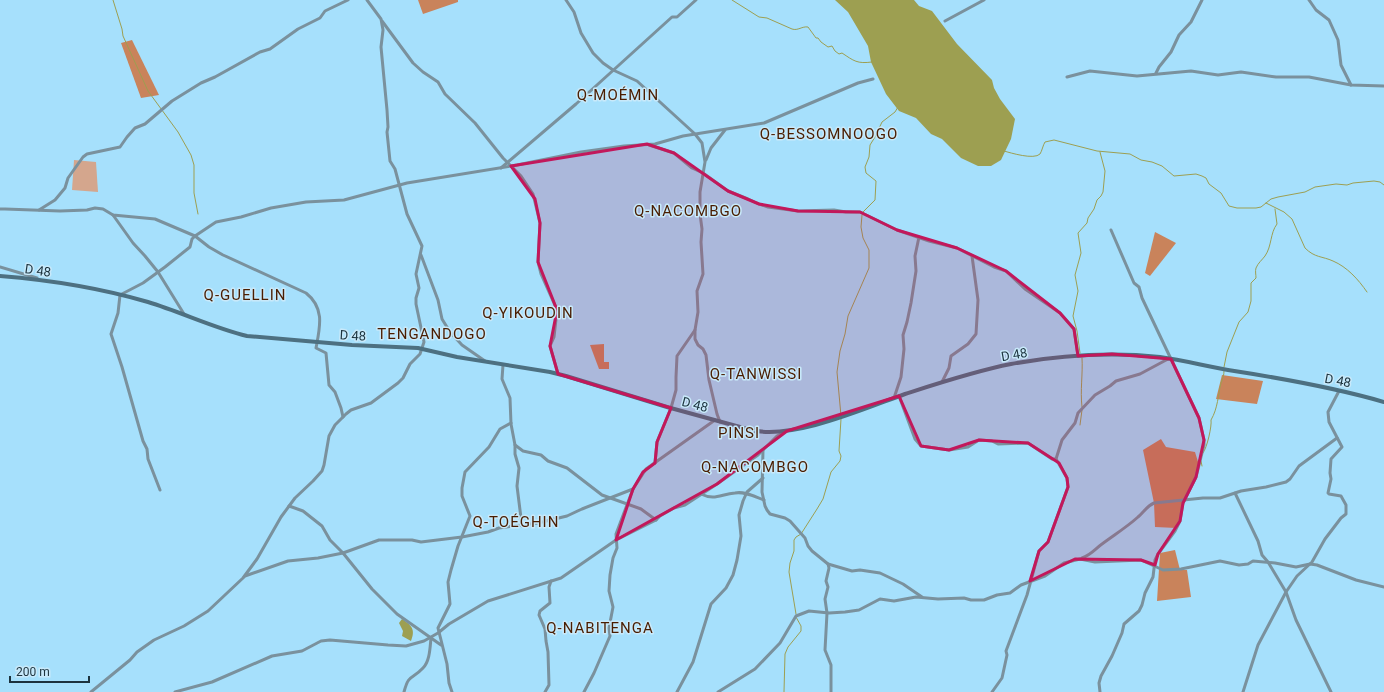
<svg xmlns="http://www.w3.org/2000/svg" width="1384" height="692" font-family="Roboto,sans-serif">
<rect width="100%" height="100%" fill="#a6e0fc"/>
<path fill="#d4a68d" d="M74,160l22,2 2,30 -26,-2z"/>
<g fill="#c9835b">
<path d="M418,0h40v2l-35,12z"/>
<path d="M132,40l27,55 -18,3 -20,-55z"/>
<path d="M1155,232l21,11 -26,33 -5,-3z"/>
<path d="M604,344v18h5v7h-10l-9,-24z"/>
<path d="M1222,375l41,6 -6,23 -41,-5z"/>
<path d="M1161,439l5,8 29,5 4,13 -3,12 -13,26 -3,18 -4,7 -21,-1 -1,-24 -11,-53z"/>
<path d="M1175,550l5,20h7l4,27 -34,4 3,-48z"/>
</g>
<g fill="#9d9f51">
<path d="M835,0h79l5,6 13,5 25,33 35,36 2,8 6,11 15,20 -4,20 -10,21 -10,6h-13l-17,-8 -19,-19 -11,-5 -15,-16 -17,-7 -13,-17 -15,-32 -3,-16 -20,-34z"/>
<path d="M402,619c9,6 14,10 9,22l-9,-5 1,-5 -4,-8z"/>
</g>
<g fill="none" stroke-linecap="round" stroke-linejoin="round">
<g stroke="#9d9f51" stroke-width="1">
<path d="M113,0l9,29 1,7 25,55 30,41 13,23 3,10v28l4,21"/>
<path d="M732,0l27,17 8,1 25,11c6,2 10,-3 16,-2l8,11h2l3,4 7,5 4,-1 3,5 4,3 3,-1c12,8 15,11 30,9"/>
<path d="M1004,151c7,2 30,9 36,3 2,-3 3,-9 5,-12l9,-2 43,11 33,3 11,6 11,2 10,4 12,10 22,-2 6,2 4,2 3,6 12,9 8,13 8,2h19l5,-1 10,-8 7,-2 27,-5 10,-5 21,-3 11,1 6,-2 21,-2 6,1 4,3"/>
<path d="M1266,203l18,9 8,7 13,29c10,10 17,8 28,13 14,6 25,18 34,31"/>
<path d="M863,212l12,-12 1,-19 -10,-8 -1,-6 4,-10 1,-12 5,-8 7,-15 13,-10 3,-5"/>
<path d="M1080,353l-3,-22 -4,-15 5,-25 -3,-16 6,-22 -3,-20 9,-10 1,-5 6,-9 3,-9 4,-4 2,-4 2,-21 -5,-19"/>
<path d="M1082,358c1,16 -2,32 0,49"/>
<path d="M1224,367l3,-15 12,-30 9,-10 3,-11v-18l5,-5c0,-3 -1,-7 0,-10 2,-5 6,-8 9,-12 7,-10 5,-23 12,-32l-2,-15"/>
<path d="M841,416l-4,-44 3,-21 5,-17 3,-18 21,-48v-18l-6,-12 -2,-11 1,-12"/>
<path d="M1080,425l2,-15"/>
<path d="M1203,453c4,-5 9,-27 8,-33 7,-12 7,-25 10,-37 2,-5 3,-8 3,-12"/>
<path d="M1201,461l1,5"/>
<path d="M796,614l-7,-42 1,-9 4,-12v-11l2,-3 5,-3 16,-25 6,-10 8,-27 9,-11 1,-5 -2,-5 2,-32"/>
<path d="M784,692l1,-38 3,-7 13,-16v-5l-5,-9"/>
</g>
<g stroke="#7a919d" stroke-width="3">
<path d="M566,0l8,12 7,21 12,20 10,10 10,7 24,11 58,53 7,9 3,19 -5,30v22l2,15 -1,13 2,32 -6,17 1,21 -3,18v9l3,6 5,4 3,6 3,25 8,34 3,8"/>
<path d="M1309,0l7,10 13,10 9,20 3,25 10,20"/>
<path d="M382,21l31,42 10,9 15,10 7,12 30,29 28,35 18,18 12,18 7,29 -2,39 3,12 16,36 -3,27 -4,9 8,28"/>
<path d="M945,21l39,-21"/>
<path d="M1156,73l3,-6 12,-15 8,-17 12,-13 11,-22"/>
<path d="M1067,77l23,-6 47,5 54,-5 27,4 23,-3 35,5h33l42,8 33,1"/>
<path d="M649,145l25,8 18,15 11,5 25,18 20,8 11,5 9,3 30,4 36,-1 12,2h14l37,18 32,11 28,7 37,19 12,4 19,18 35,24 14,16 4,27"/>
<path d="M706,160l5,-12 14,-18"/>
<path d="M501,168l75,-64 96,-87h5l19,-17"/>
<path d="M0,209h5l55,2 27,-1 8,-2 8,1 10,6 42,4 40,17 14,11 14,8 83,38c19,15 14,34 10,55l10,5 3,32 6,7 6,16 2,9"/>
<path d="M39,210l16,-10 10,-12 3,-10 15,-21 4,-3 33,-7 7,-10 8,-9 10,-4 27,-23 29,-18 14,-6 45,-25 10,-3 28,-20 22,-11 5,-7 23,-11"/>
<path d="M113,215l20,28 12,13 13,16 26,42"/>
<path d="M421,255l17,45 4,19 8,13 12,13 23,16"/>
<path d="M0,267l37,11"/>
<path d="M503,365l-1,14 8,19 1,26 4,21v9l4,14 -2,18 5,40"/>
<path d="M942,382l7,-14 2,-12 17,-12 8,-10 2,-34 -6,-44"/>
<path d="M899,396l16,43 6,7 28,4 19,-3 11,-7 13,1 6,3 30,-1 24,16h4"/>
<path d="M894,398l7,-21 3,-28 -1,-14 4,-13 4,-19 5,-32 -1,-15 4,-19"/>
<path d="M515,445l8,6 18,4 7,6 19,7 35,27 39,14 15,11"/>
<path d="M763,450l-1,42 3,14 2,4 3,4 15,4 5,3 15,17 3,8 4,5 16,13 1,4 -3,13 2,6 -3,12 2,14 -2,37 6,15v27"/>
<path d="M655,463l2,-21 14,-34 5,-18v-13l1,-21 18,-26"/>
<path d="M160,490l-12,-31 -1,-10 -4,-8 -21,-74 -11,-33 7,-21 2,-18 23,-12 22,-16 25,-20 2,-8 3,-3 21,-14 25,-5 30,-9 35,-6 38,-2 63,-17 110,-18 64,-13 43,-6 31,-2 28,-8 81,-13 94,-40 15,-4"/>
<path d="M1235,493l23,48 4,14 6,7 18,30 10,28 35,72"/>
<path d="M701,494c14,7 20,0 34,-1 10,-2 20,4 29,7"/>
<path d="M289,506l14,5 19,15 8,14 13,13 29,36 25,25 44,31"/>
<path d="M1082,558c9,-3 13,-9 20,-14 12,-9 25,-17 36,-27 6,-5 9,-11 16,-14l49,-5h17l21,-7 25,-4 20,-5 4,-3 9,-13 38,-28"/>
<path d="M828,564l24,7 8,-1 20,3 23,11 19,13"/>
<path d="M245,576l43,-15 30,-3 25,-5 36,-13h33l9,2 41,-5 26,-5 11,-4 39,-5 29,-7 15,-7 51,-20"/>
<path d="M91,692l39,-32 7,-8 17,-12 30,-14 24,-15 35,-33 14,-19 24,-42 14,-19 18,-17 9,-10 2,-6 5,-29 6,-11 11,-11 5,-4 20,-7 27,-20 5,-5 7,-14 10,-10 4,-12 -8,-38v-6l3,-10 -3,-14 6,-28 -15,-32 -12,-45 -5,-8 -3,-29 1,-5 -1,-17 -6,-63 2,-17 -2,-11 -14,-19"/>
<path d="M175,692l37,-10 60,-26 30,-5 19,-10 9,-1 58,5 18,1 18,-5 14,-8 11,-9 39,-23 73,-23 55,-38 40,-20 4,-4 14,-8 11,-3 32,-21 41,-29 19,-19 9,-5"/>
<path d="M404,692c5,-19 8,-12 19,-24 7,-7 7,-21 8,-30"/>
<path d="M452,692l-3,-9 -2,-19 -9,-36 12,-24 -2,-22 3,-12 7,-24 12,-30 -8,-20v-8l3,-16 24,-25 11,-18 11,-6"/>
<path d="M545,692l4,-7 -1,-33 -2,-11 -1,-12 -6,-14 1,-4 10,-8 -1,-16 2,-6"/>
<path d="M584,692l10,-19 16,-37 -1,-8 4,-21 -4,-16 1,-16 3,-17 4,-10 -1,-14 17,-45 13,-20 69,-49"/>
<path d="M677,692l16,-30 18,-58 15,-16 7,-13 4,-15 4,-24 -2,-21 4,-14 4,-9 16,-14"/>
<path d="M718,692l37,-23 25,-26 16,-27 13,-5 20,2 16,-1 14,-2 21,-11 14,2 22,-4 22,2 26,-1 7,2h13l13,-5 13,-2 11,-8 24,-9 19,-13 16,-4 15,3 46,-2 22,10 18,-1 39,-8 19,4 9,-1 5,-3 22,2 21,4 14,-3 7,1 39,15 28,7"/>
<path d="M992,692l10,-14 5,-23 -1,-4 21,-56 12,-44 9,-9 20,-55 -1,-9 -11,-19 6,-19 13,-17 3,-10 17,-18 15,-9 6,-5 24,-7 28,-15"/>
<path d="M1100,692l-1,-9 2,-7 11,-20 10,-23 2,-9 15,-13 3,-6 3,-12 8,-16 2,-17 3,-6 17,-23 5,-10 3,-18 13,-26 8,-32v-5l-5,-22 -57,-120 -3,-11 -5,-4 -23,-53"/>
<path d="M1243,692l15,-47 28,-53 11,-16 15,-14 13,-23 16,-21 5,-4v-9l-5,-9 -12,-2 -1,-1 3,-14 -1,-6 1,-14 11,-12 -13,-25 -1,-10 11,-21"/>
</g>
<path stroke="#4d7081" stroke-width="4" d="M0,276c50,4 100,12 148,26 33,10 66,26 99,34l105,9 66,3 39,9 93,15 16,4 101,31 84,23c43,10 112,-21 154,-36 34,-11 70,-23 106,-30 50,-9 100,-12 149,-7 23,3 45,9 68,13 52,8 105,17 156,32"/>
</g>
<path fill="#c2185b" fill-opacity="0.2" stroke="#c2185b" stroke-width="3" stroke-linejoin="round" d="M647,144l27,9 54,38 31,13 39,7 62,1 37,18 60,18 49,23 54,42 14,16 4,27 34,-2 59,5 28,59 5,22 -8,37 -13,26 -3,18 -22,33 -3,11 -14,-5 -66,-1 -45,22 9,-30 9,-9 20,-55 -1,-9 -8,-15 -31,-20 -49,-3 -30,10 -28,-4 -22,-50 -112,35 -70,53 -101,56 17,-51 10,-17 12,-9 2,-21 14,-34 -113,-34 -8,-28 7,-36 -19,-48 2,-39 -5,-24 -24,-33z"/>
<g text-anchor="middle" stroke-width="3" stroke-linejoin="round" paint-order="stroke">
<g font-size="13" fill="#1c333e" stroke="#c8e9fa">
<text transform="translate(38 270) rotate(8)" y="5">D 48</text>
<text transform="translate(353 335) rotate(3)" y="5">D 48</text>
<text transform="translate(1014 354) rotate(-10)" y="5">D 48</text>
<text transform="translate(1338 380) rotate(11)" y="5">D 48</text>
<text transform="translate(695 404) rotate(15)" y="5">D 48</text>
</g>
<g font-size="15" letter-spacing="1" fill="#4a1d00" stroke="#c8e9fa">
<text x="618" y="100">Q-MOÉMIN</text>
<text x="829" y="139">Q-BESSOMNOOGO</text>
<text x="688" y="216">Q-NACOMBGO</text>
<text x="245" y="300">Q-GUELLIN</text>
<text x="528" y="318">Q-YIKOUDIN</text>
<text x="432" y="339">TENGANDOGO</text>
<text x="756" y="379">Q-TANWISSI</text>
<text x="739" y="438">PINSI</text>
<text x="755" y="472">Q-NACOMBGO</text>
<text x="516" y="527">Q-TOÉGHIN</text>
<text x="600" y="633">Q-NABITENGA</text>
</g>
</g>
<path d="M10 676v6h79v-6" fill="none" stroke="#1c333e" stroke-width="2"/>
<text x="16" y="676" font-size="12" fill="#1c333e" stroke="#c8e9fa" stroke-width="3" paint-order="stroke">200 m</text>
</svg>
